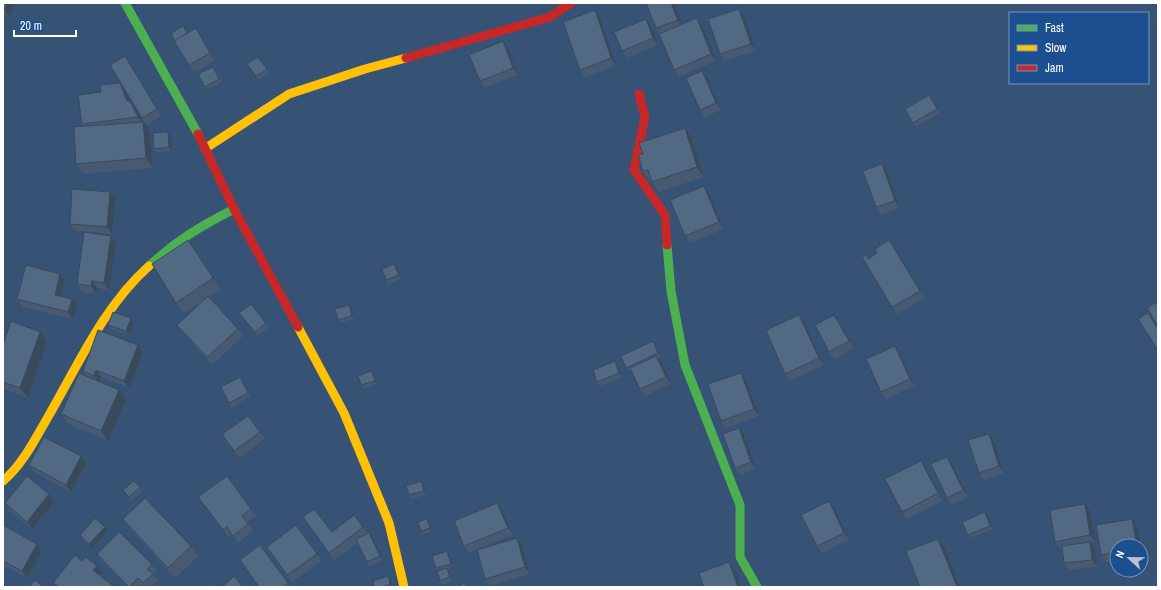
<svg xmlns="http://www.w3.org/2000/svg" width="1161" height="590" font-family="'Archivo Narrow',sans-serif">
<rect width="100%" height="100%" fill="#365274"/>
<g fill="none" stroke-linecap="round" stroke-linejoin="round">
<g stroke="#4caf50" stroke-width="9">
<path d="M125,3l73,131"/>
<path d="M667,245l4,46 14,74 55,140v52l17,30"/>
<path d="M149,266c28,-26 52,-40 85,-57"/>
</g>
<g stroke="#ffc107" stroke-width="9">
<path d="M206,148l83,-54 76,-25 41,-11"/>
<path d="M298,327l46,86 45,110 15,64"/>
<path d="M3,481c20,-17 32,-42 45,-64 30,-52 56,-111 101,-151"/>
</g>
<g stroke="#c62828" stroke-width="9">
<path d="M406,58l144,-41 21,-14"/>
<path d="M639,94l6,23 -11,53 31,45 2,30"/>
<path d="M198,134l36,75 64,118"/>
</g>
</g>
<g fill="#475a72">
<path d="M3,3l6,14 -6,-3z"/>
<path d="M674,3l8,22 20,1 14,35 -37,16 -5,-7 -14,-36 -4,-6z"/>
<path d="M739,9l5,7 12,35 -31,10 -5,-7z"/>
<path d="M600,17l16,49 -31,11 -5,-7z"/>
<path d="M646,19l5,7 7,19 -31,13 -5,-7z"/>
<path d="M196,28l5,8 14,24 -21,13 -5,-8 -1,-32z"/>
<path d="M508,48l10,27 -33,13 -5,-7z"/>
<path d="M125,56l5,7 32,53 -15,9 -5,-7z"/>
<path d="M258,57l11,16 -10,7 -12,-16z"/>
<path d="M215,70l7,12 -14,8 -3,-3z"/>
<path d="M702,71l5,7 14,32 -16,7 -5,-7z"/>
<path d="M120,83l5,7 4,11h1l5,7 7,14 8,10 3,36 -70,6 -7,-10 7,-38 -1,-2 19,-32z"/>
<path d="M929,95l11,18 -24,14 -3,-4z"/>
<path d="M685,128l7,10 12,39 -45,15 -7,-11 -2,1 -7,-11v-17z"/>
<path d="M168,132l3,4 1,15 -15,1 -3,-3z"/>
<path d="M887,171l13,37 -19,7 -5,-8z"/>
<path d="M704,186l5,7 15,36 -34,14 -5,-7z"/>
<path d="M115,199l-3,35 -37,-3 -5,-7z"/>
<path d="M111,236l5,7 -7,47 -12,-2 -1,6 -14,-2 -5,-8z"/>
<path d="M894,247l31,51 -28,16 -5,-7 -23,-49z"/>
<path d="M195,250l26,39 -13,8 30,32 5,7 -31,29 -30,-33 -5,-7 28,-26 -21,14 -8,-10z"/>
<path d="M394,264l3,4 4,11 -13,5 -2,-4z"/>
<path d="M65,281l-4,15 16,10 -4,13 -51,-12 -5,-8z"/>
<path d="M352,309l2,10 -14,4 -2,-3z"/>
<path d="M799,315l5,7 20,43 -34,16 -5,-7z"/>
<path d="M834,315l5,7 15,26 -20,11 -5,-7z"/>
<path d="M242,316l24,7 3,4 -12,9z"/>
<path d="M134,322l-5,13 -18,-6 -3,-4z"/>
<path d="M653,341l8,16 -3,1 4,5 9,21 -26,12 -5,-7 -9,-19 -2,1 -3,-3z"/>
<path d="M47,342l-19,56 -25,-9v-44z"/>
<path d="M143,353l-14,35 -28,-11 -1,5 19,8 7,10 -18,41 -40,-17 -7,-10 25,-38 -3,-5z"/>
<path d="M900,353l15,33 -29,13 -5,-7z"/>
<path d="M617,365l5,12 -22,9 -3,-4z"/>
<path d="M741,373l5,7 13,36 -33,12 -5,-7z"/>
<path d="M374,375l3,9 -13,5 -3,-4z"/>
<path d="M242,381l9,15 -19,11 -3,-4z"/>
<path d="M248,416l17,23 -26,19 -17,-24z"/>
<path d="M744,435l12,34 -16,6 -5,-7z"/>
<path d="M994,441l10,32 -20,7 -5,-7z"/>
<path d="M947,457l5,7 16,33 -16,8 -5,-7z"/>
<path d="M921,461l5,7 17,33 -36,18 -5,-7z"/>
<path d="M86,464l-15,28 -37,-20 -5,-7z"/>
<path d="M423,485l3,10 -15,4 -2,-4z"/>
<path d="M140,487l2,4 -11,10 -8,-11z"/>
<path d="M829,501l5,7 15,32 -27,13 -5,-7z"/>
<path d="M54,502l-22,27 -22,-18 -5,-8z"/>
<path d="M497,503l5,7 11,25 -44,18 -5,-7z"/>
<path d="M204,504l47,5 5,7 -9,6 6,9 -15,12 -6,-9 -4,3z"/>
<path d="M1085,504l5,7 5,31 -4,1 4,6 3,18 -29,3 -5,-7 -2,-15 -2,1 -5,-7z"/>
<path d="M354,515l14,19 1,-1 3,3 11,24 -14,6 -2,-4 -10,-19 -23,17 -31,-43 29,15z"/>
<path d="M988,516l5,13 -23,9 -2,-3z"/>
<path d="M123,519l68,27 7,11 -23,21 -45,-49z"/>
<path d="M429,523l3,9 -8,2 -3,-3z"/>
<path d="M3,525l34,19 5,7 -15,27 -24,-13z"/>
<path d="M296,525l26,36 -30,21 -25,-35z"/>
<path d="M1137,526l4,20h-24v14l-11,2 -5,-7z"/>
<path d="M108,531l-16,17 -10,-9 -2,-4z"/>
<path d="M260,545l31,42h-32z"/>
<path d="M522,546l8,28 -40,12 -5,-7z"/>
<path d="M97,554l55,10 5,7 -4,4 5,6 -7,6h-6l-2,-2 -2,2h-13l-26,-26z"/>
<path d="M449,555l4,12 -5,2 1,2 4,10 -10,4 -3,-4 -2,-10 -2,-3z"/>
<path d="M388,576l3,4 2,7h-19z"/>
</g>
<g fill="#394a5c">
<path d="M7,3h8l-6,14 -5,-7z"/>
<path d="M671,3h3l9,24 -5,-7z"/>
<path d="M739,9l5,7 12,35 -5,-7z"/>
<path d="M595,10l5,7 16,49 -5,-8z"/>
<path d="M697,18l5,8 14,35 -5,-7z"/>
<path d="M646,19l5,7 7,19 -5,-7z"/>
<path d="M196,28l5,8 14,24 -5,-7z"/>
<path d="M503,41l5,7 10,27 -5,-7z"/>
<path d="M125,56l5,7 32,53 -5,-7z"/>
<path d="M702,71l5,7 14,32 -5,-7z"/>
<path d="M120,83l5,7 7,18 -5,-7z"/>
<path d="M130,101l5,7 8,15v-1l7,10 3,36 -7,-10 -3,-34 -5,-7z"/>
<path d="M685,128l7,10 12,39 -7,-10z"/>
<path d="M168,132l3,4 1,15 -3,-4z"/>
<path d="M882,164l5,7 13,37 -5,-7z"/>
<path d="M704,186l5,7 15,36 -5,-7z"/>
<path d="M110,192l5,7 -3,35 -5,-7z"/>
<path d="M111,236l5,7 -7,47 -5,-7z"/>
<path d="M188,240l7,10 26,39 -8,-11z"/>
<path d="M889,240l5,7 31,51 -5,-7z"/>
<path d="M394,264l3,4 4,11 -2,-4z"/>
<path d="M60,274l5,7 -5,21 -5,-7z"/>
<path d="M92,281l5,7 -1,6 -5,-8z"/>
<path d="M72,299l5,7 -4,13 -5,-7z"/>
<path d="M349,305l3,4 2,10 -2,-3z"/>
<path d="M799,315l5,7 20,43 -5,-7z"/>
<path d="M834,315l5,7 15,26 -5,-7z"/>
<path d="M131,318l3,4 -5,13 -3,-4z"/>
<path d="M40,332l7,10 -19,56 -8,-10z"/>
<path d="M653,341l8,16 -3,-4z"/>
<path d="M138,345l5,8 -14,35 -5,-7z"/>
<path d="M895,346l5,7 15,33 -5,-7z"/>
<path d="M656,356l6,7 9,21 -5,-7z"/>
<path d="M615,361l2,4 5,12 -3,-4z"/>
<path d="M96,370l5,7 -2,6 -5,-7z"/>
<path d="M372,371l2,4 3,9 -2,-3z"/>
<path d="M741,373l5,7 13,36 -5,-7z"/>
<path d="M119,390l7,10 -18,41 -7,-10z"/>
<path d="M739,428l5,7 12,34 -5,-7z"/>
<path d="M989,434l5,7 10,32 -5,-7z"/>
<path d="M81,456l5,8 -15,28 -5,-7z"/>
<path d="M947,457l5,7 16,33 -5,-7z"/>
<path d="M921,461l5,7 17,33 -5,-8z"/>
<path d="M421,481l2,4 3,10 -2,-4z"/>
<path d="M49,494l5,8 -22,27 -5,-7z"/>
<path d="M829,501l5,7 15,32 -5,-7z"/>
<path d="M497,503l5,7 11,25 -5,-7z"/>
<path d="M1085,504l5,7 5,31 -5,-7z"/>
<path d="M985,512l3,4 5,13 -3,-3z"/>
<path d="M427,519l2,4 3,9 -2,-4z"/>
<path d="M1132,519l5,7 4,20h-4z"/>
<path d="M105,527l3,4 -16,17 -3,-4z"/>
<path d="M369,533l3,3 11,24 -3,-4z"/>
<path d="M517,538l5,8 8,28 -5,-7z"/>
<path d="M938,539l7,10 15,38h-3z"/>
<path d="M1090,542l5,7 3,18 -6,-7z"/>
<path d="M37,544l5,7 -15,27 -5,-7z"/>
<path d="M447,551l2,4 4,12 -2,-3z"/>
<path d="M729,562l7,10 5,15h-3z"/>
<path d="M97,566l5,7 -4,4 -5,-7z"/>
<path d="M447,568l2,3 4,10 -3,-4z"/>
<path d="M388,576l3,4 2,7 -3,-3z"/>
</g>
<g fill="#526984" stroke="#394a5c">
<path d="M3,3h4l-3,7 -1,-1z"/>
<path d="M646,3h25l7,17 -22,8z"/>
<path d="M739,9l12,35 -31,10 -12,-35z"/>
<path d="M595,10l16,48 -31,12 -17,-48z"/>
<path d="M697,18l14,36 -37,16 -15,-36z"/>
<path d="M646,19l7,19 -31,13 -8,-19z"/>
<path d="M183,26l4,7 -12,8 -4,-8z"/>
<path d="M196,28l14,25 -21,12 -15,-24z"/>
<path d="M503,41l10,27 -33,13 -11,-26z"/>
<path d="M125,56l32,53 -15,9 -32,-53z"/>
<path d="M258,57l9,12 -11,7 -9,-12z"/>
<path d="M213,67l6,12 -14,8 -7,-13z"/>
<path d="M702,71l14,32 -16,7 -14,-32z"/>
<path d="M120,83l7,18h3l8,16 -56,7 -4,-29 23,-3 -1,-7z"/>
<path d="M929,95l8,14 -24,14 -8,-14z"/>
<path d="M143,122l3,36 -70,6 -2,-37z"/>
<path d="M685,128l12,39 -45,15 -4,-12 -5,1 -5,-16 5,-1 -4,-11z"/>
<path d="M168,132l1,15 -15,2 -1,-16z"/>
<path d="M882,164l13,37 -19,6 -13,-36z"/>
<path d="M704,186l15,36 -34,14 -15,-36z"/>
<path d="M72,189l38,3 -3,35 -37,-3z"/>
<path d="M84,232l27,4 -7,47 -12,-2 -1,5 -14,-2z"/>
<path d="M188,240l25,38 -37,25 -24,-39z"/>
<path d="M889,240l31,51 -28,16 -30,-50 4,-3 2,5 9,-6 -2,-4z"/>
<path d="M394,264l5,11 -13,5 -4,-11z"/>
<path d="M26,265l34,9 -5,21 17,4 -4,13 -51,-13z"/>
<path d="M208,296l30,33 -31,28 -30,-32z"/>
<path d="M1156,302l2,4v20l-11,-18z"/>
<path d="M251,304l15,19 -11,9 -16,-19z"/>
<path d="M349,305l3,11 -14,4 -3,-11z"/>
<path d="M113,312l18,6 -5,13 -18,-6z"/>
<path d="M1148,313l10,16v21l-20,-31z"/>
<path d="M799,315l20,43 -34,16 -19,-44z"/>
<path d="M834,315l15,26 -20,11 -14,-27z"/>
<path d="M11,321l29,11 -20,56 -17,-6v-37z"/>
<path d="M98,330l40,15 -14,36 -28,-11 -2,6 -11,-5z"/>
<path d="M653,341l5,12 -32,15 -5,-12z"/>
<path d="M895,346l15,33 -29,13 -15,-33z"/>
<path d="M656,356l10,21 -26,12 -10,-21z"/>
<path d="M615,361l4,12 -22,9 -4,-12z"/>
<path d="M372,371l3,10 -14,4 -3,-9z"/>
<path d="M79,373l40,17 -18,41 -40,-17z"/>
<path d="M741,373l13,36 -33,12 -13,-37z"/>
<path d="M240,377l8,16 -19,10 -8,-16z"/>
<path d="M248,416l12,16 -26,19 -12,-17z"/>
<path d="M739,428l12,34 -16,6 -12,-34z"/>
<path d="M989,434l10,32 -20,7 -11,-33z"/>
<path d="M44,437l37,19 -15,29 -37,-20z"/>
<path d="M947,457l16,33 -16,8 -16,-34z"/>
<path d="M921,461l17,32 -36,19 -17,-33z"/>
<path d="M27,476l22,18 -22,28 -22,-19z"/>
<path d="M227,476l24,33 -9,7 6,8 -15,12 -6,-9 -4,3 -25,-33z"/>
<path d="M134,481l6,6 -11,10 -6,-7z"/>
<path d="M421,481l3,10 -15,4 -3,-9z"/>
<path d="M145,498l46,48 -23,22 -45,-49z"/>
<path d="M829,501l15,32 -27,13 -16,-31z"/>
<path d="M497,503l11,25 -44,18 -10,-25z"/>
<path d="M1085,504l5,31 -35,7 -5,-32z"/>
<path d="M314,509l18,23 22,-17 9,12 -34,26 -26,-36z"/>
<path d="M985,512l5,14 -22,9 -6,-13z"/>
<path d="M95,518l10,9 -16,17 -9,-9z"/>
<path d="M427,519l3,9 -9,3 -3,-9z"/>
<path d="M1132,519l5,27h-20v6l-16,3 -5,-30z"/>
<path d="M3,525l34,19 -15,27 -19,-10z"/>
<path d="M296,525l21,29 -30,21 -20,-28z"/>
<path d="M119,532l33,32 -5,5 6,5 -10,9 -5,-5 -9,9 -32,-33z"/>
<path d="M369,533l11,23 -13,6 -11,-23z"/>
<path d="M517,538l8,29 -40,12 -8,-29z"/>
<path d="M938,539l19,48h-37l-14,-36z"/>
<path d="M1090,542l2,18 -28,3 -2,-17z"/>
<path d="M260,545l28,38 -5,4h-24l-19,-27z"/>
<path d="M447,551l4,13 -15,4 -4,-12z"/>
<path d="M75,555l7,6 4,-4 11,9 -4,4 20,16 -1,1h-53l-6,-4z"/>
<path d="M729,562l9,25h-34l-5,-14z"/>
<path d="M447,568l3,9 -10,4 -3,-10z"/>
<path d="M234,576l9,11h-21z"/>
<path d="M388,576l2,8 -9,3h-7l-1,-6z"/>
<path d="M35,580l9,7h-15z"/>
<path d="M465,583l1,4h-10z"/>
</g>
<rect width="1161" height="590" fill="none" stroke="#ffffff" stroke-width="8"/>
<rect x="1009" y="12" width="140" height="72" fill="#1b4f8f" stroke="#7695bc"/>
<rect x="1017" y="25" width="20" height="6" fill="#4caf50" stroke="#7695bc"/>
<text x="1045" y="32" font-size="12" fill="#ffffff">Fast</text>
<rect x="1017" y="45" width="20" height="6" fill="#ffc107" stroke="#7695bc"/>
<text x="1045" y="52" font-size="12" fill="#ffffff">Slow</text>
<rect x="1017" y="65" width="20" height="6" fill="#c62828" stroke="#7695bc"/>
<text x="1045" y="72" font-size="12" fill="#ffffff">Jam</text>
<g transform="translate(1129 558) rotate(292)"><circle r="19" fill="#1b4f8f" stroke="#7695bc"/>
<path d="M0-3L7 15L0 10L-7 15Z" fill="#b9c2ce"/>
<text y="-6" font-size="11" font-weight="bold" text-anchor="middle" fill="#ffffff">N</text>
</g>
<path d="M14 30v6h62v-6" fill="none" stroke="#ffffff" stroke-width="2"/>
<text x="20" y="30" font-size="12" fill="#ffffff" stroke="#1b4f8f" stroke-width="3" paint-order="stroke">20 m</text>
</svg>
